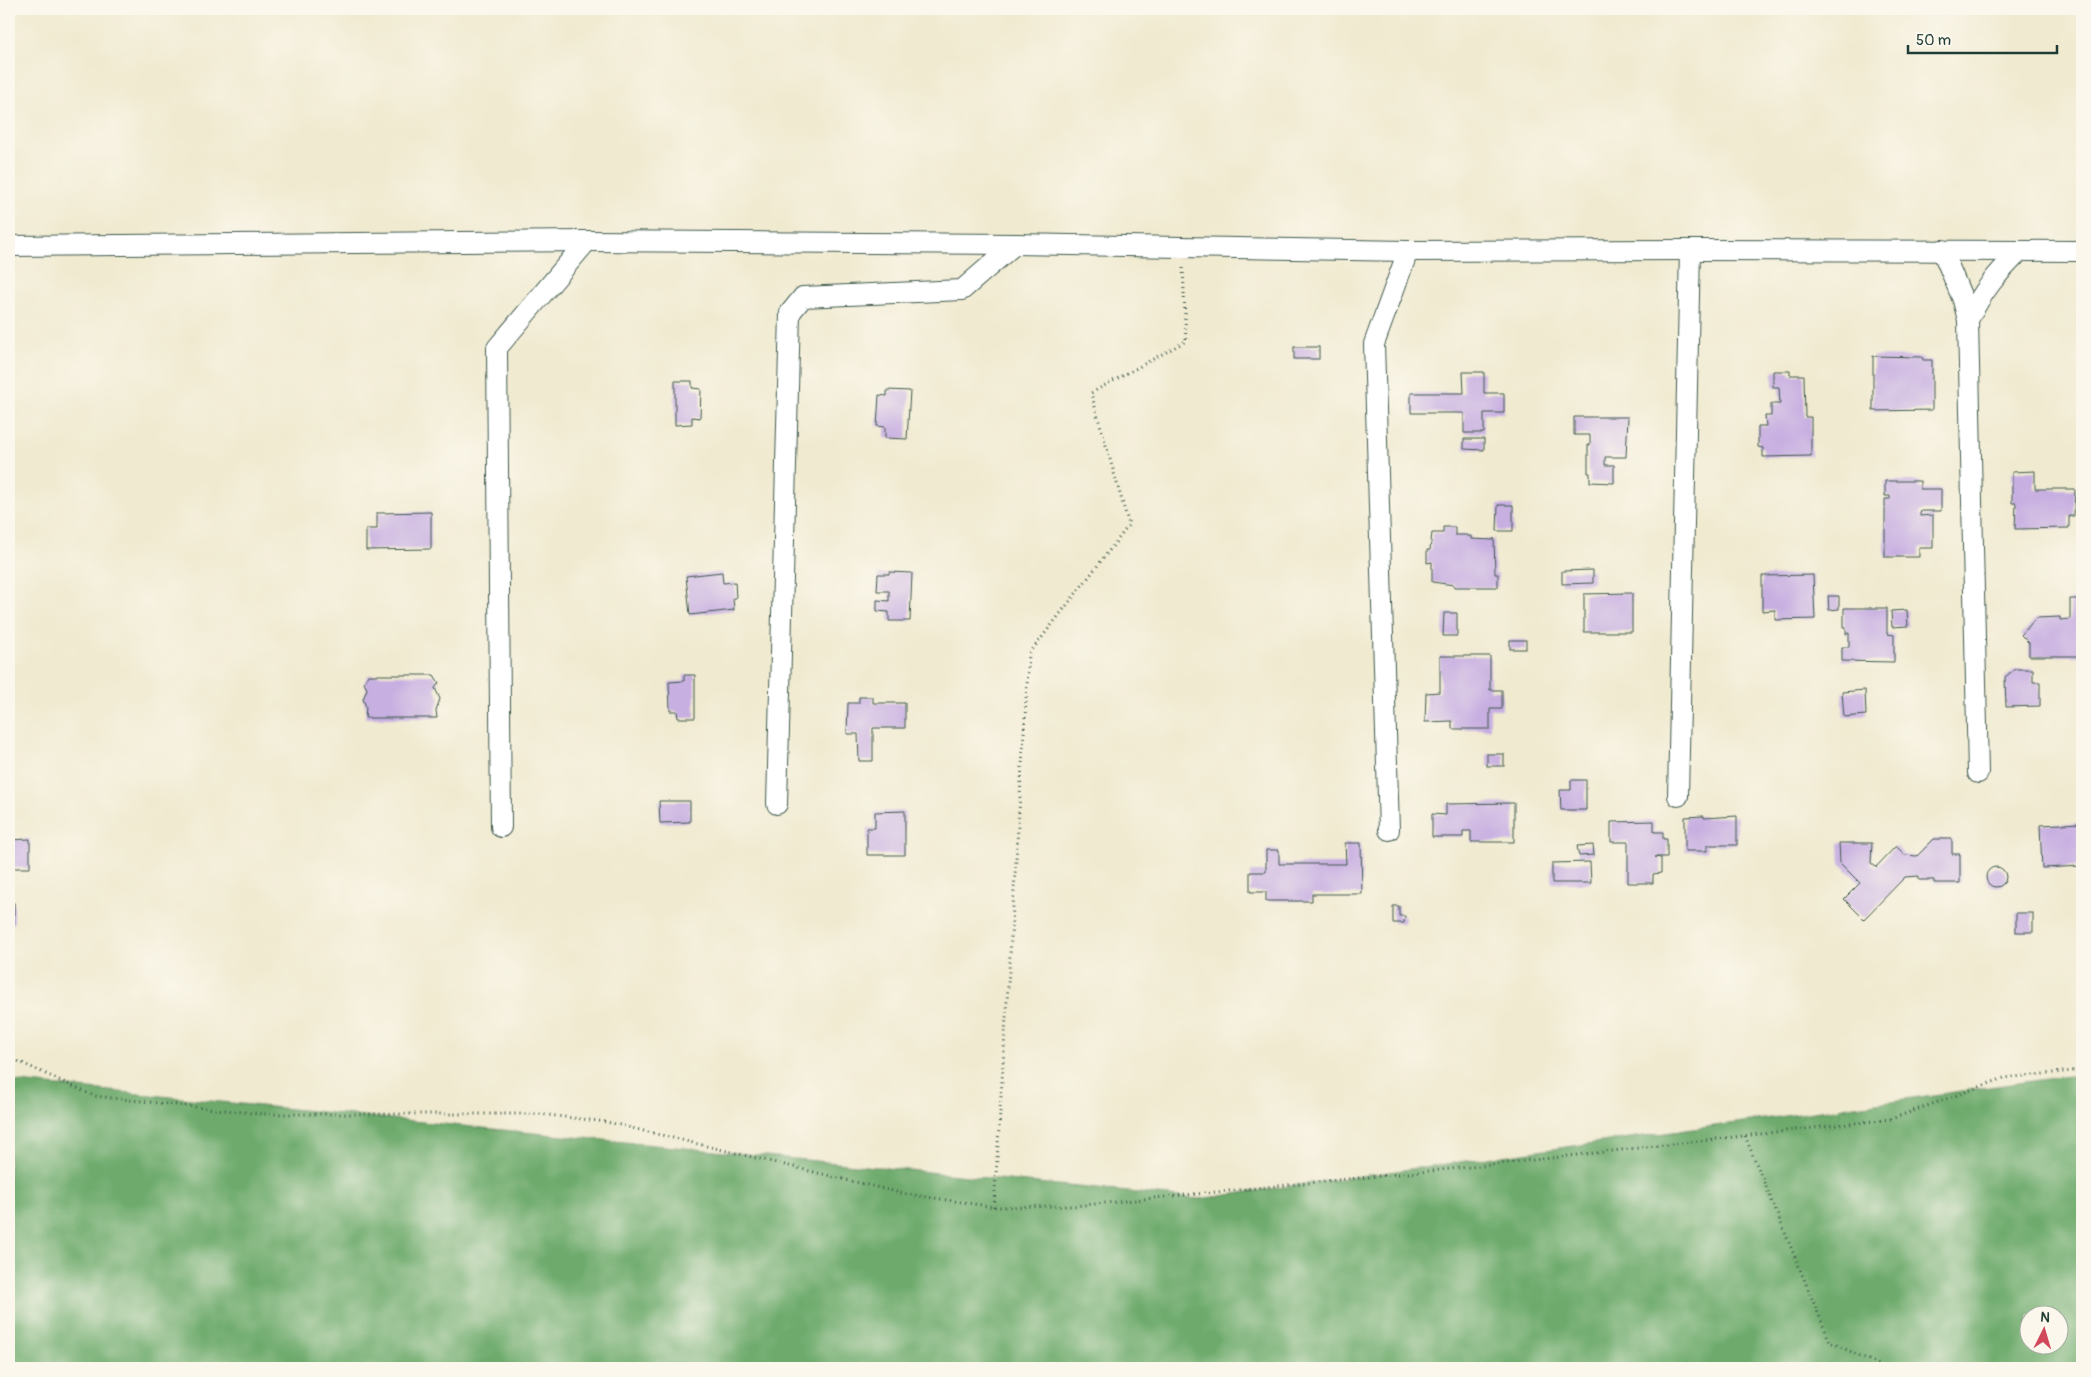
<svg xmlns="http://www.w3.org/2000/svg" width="2091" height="1377" font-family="Pangolin,sans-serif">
<rect width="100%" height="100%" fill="#fbf7ec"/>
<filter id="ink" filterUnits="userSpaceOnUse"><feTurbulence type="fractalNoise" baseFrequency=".02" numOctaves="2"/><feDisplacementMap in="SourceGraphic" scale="10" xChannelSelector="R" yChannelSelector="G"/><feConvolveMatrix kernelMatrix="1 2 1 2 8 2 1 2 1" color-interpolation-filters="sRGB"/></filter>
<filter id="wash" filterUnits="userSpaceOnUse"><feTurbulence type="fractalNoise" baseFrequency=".0096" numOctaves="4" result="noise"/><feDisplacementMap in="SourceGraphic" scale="20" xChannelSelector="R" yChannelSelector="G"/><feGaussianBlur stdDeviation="1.12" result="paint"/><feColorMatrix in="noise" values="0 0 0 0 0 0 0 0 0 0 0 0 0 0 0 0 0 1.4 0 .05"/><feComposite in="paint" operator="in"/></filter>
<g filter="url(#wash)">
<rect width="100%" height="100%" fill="#f0ead0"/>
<path fill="#6daa6c" stroke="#467450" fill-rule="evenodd" d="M2082,1074v294h-2073v-287l1190,118zM2028,1314h30v30h-30z"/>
<g id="blocks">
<g fill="#c7afe1">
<rect x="1294" y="347" width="25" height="12"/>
<path d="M1873,356l49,1 1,3h9v50l-59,1z"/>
<path d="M1773,371h17v4h14l1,42h6v39l-48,1v-9l-5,-1v-21h8l-1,-10h6v-12h9l-1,-17h-6z"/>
<path d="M1463,372h21v21h20v20h-20v20h-20v-20h-53v-20h53z"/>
<path d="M675,381h17v7l9,1 -1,29 -8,-1v7l-17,1z"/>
<path d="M887,390l23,1 -3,48 -22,-1v-11l-8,-1 2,-31 8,1z"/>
<path d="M1574,417h54l-2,40h-21v8h9v18l-24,-1v-9h-2v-28h2v-10h-16z"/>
<path d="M1464,439h20v11l-20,-1z"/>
<path d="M2035,471v18h40l-1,27h-5v12l-54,1 1,-26h-4v-31z"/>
<path d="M1885,481h35v8h21v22h-20l-1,3v2l13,-1v33h-14v9h-34v-58h5v-3h-5z"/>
<path d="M1498,505h15v26h-16z"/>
<path d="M431,512v37l-65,1v-21h11v-16z"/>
<path d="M1443,527h12v8h13l-1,1h4v3l22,1 1,-2 1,36h3v13h-44v-2l-22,-3v-20l-5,1v-13h3l2,-17h11z"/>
<path d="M1593,570v13l-31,1v-13z"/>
<path d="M722,572l1,11 12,-1 1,16h-3l1,12 -44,5 -4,-39z"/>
<path d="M889,572l23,1 -2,48h-21v-9l-12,-1v-11l12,1v-10h-12l1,-17h11z"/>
<path d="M1813,575l2,44 -40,1v-10l-13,1v-35z"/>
<path d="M1632,593v39h-48v-38z"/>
<path d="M1828,596h11v13l-10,1z"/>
<path d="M2070,599h12v57h-53v-13l-8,-8 15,-17 24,-1v3l10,-1z"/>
<path d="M1844,608h43v26l7,1v27l-52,-1v-14h7v-14l-3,1v-7h-2z"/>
<path d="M1907,610l1,16 -16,1 -1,-16z"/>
<path d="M1444,613h13v23h-14z"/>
<rect x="1510" y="640" width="16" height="9"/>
<path d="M1440,656h50v34h12v19h-12v20h-38v-8l-27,1 1,-29 14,-1z"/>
<path d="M2015,669h18v13h7v24l-34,1 -1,-30z"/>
<path d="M368,675h66l5,8 -4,5 5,11 -4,11 1,8h-72l1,-11 -3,-8 4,-10 -3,-6z"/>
<path d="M684,675h11v43h-17l-1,-7h-7l-1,-29 15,-1z"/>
<path d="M1865,690l1,25 -22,2 -2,-25z"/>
<path d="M859,697h14v6h32v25h-32v33h-14l-1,-27h-11l1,-31h11z"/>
<rect x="1487" y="754" width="17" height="12"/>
<path d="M1571,780h15v30h-25l-1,-20h11z"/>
<path d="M659,801h31v21l-30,1z"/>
<path d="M1514,803v39h-43v-11h-8v6h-31v-23l14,1v-11z"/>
<path d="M905,811v44h-38v-27h8v-16z"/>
<path d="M1704,816v2l33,-2v29h-30v6h-22v-34z"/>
<path d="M1654,821v11h9v7h4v18h-12l6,1v15l-8,1v9h-25v-41h-17v-20z"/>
<path d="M2082,823v43l-40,2 -2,-43z"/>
<path d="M30,839v29h-21v-28z"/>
<path d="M1934,839h18v15h8v29h-26v-3h-15v-4l-14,1 -41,42 -20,-20 16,-16 -20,-20 -1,-20h33l-1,20 5,4 20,-21 9,9 12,1z"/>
<path d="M1345,843h16l1,51h-50v7h-46v-9h-16v-20h16v-22h13v14h67z"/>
<path d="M1593,845l1,10 -15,1 -2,-10z"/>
<path d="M1590,862l1,21h-39v-20z"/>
<circle cx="1996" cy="877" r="10"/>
<rect x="9" y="903" width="5" height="21"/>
<path d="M1393,906h6v10h6l-1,7h-11z"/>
<rect x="2016" y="913" width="17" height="19"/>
</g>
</g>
</g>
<g filter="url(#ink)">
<use href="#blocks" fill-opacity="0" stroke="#3e574b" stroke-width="1"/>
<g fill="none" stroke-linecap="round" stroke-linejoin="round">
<defs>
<g id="minor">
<path d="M9,246l578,-5 428,3 393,7 282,-1 392,1"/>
<path d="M1942,250l21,50 5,20 10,453"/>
<path d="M1968,320c16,-31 28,-45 52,-69"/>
<path d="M1678,796l12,-546"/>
<path d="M777,804l13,-491 13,-16 159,-7 53,-46"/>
<path d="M501,827l-4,-479 90,-107"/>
<path d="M1389,830l-15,-486 34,-93"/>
</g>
</defs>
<use href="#minor" stroke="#3e574b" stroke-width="22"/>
<g stroke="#3e574b" stroke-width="3" stroke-dasharray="1 4" stroke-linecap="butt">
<path d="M9,1057l85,39 167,18h278l68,8 294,71 93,14 80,-1 416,-41 401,-46 113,-41 78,-8"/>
<path d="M1745,1136l85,206 56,26"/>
<path d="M994,1207l35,-553 100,-129 -38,-132 95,-52 -3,-75"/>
</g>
<use href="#minor" stroke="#fff" stroke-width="20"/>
</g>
</g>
<rect width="2091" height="1377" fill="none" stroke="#fbf7ec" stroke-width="30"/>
<g transform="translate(2044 1330) rotate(5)"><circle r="24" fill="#fbf7ec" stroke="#a3ada2"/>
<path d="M0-4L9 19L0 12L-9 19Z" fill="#d1495b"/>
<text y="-8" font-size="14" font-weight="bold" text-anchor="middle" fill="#1f3d34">N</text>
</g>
<path d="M1908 45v8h149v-8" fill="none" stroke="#1f3d34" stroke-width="2.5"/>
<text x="1916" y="45" font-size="15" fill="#1f3d34" stroke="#fbf7ec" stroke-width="4" paint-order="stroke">50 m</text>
</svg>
